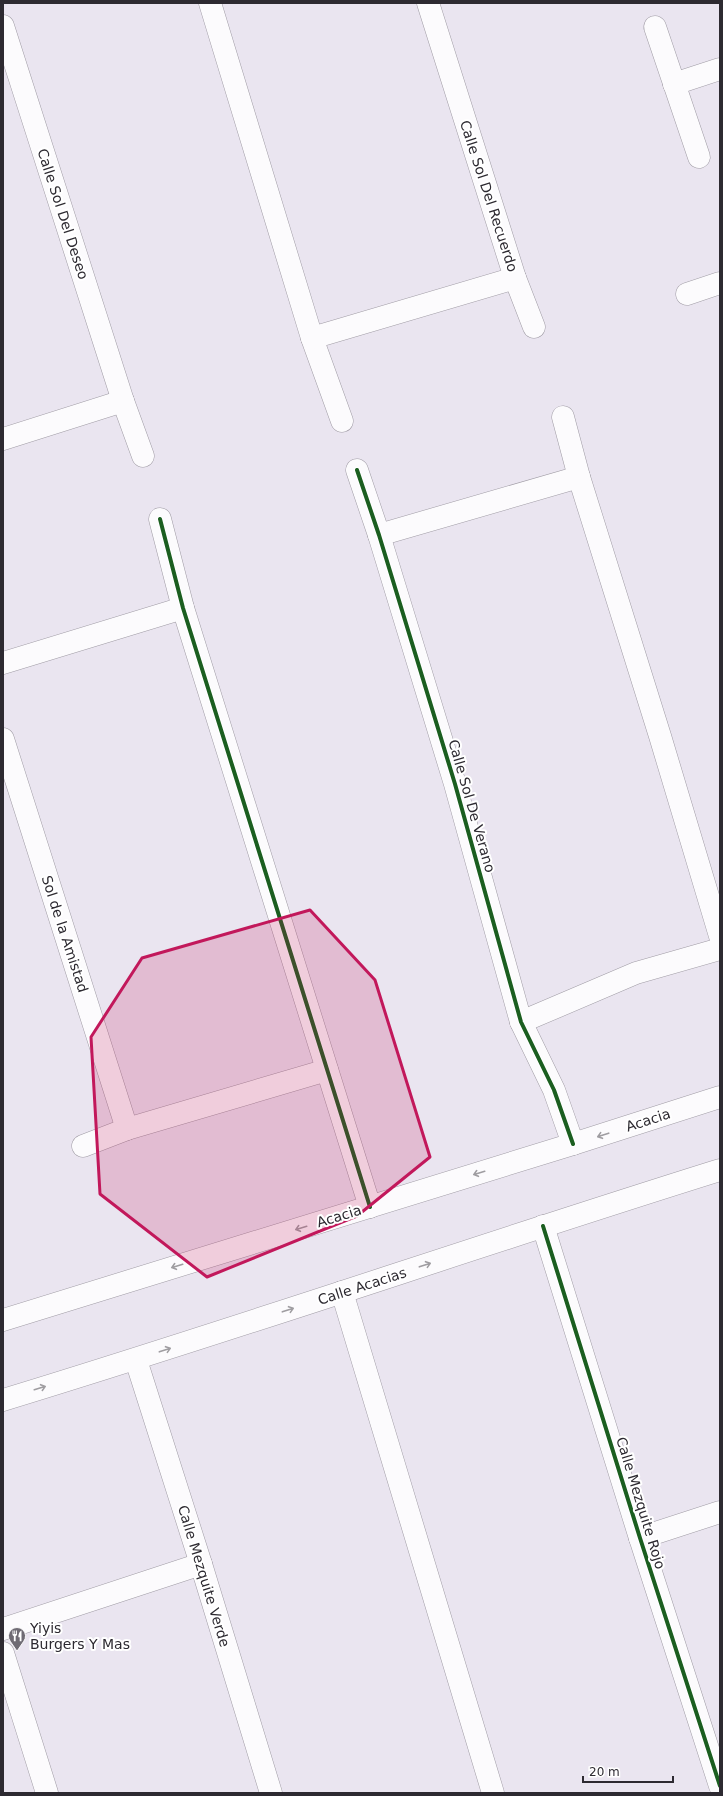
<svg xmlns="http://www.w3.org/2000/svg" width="723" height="1796" font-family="'DejaVu Sans',sans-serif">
<rect width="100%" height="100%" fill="#eae5f0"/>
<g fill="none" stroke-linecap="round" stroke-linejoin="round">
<defs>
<g id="street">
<path d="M210,3l102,335 30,83"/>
<path d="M428,3l87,275 19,49"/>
<path d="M3,26l120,375 20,55"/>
<path d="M655,27l44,130"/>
<path d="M674,84l46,-15"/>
<path d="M687,294l33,-11"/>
<path d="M312,338l203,-60"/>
<path d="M563,417l16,60 81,259 60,200"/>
<path d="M3,439l120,-38"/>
<path d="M357,470l22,65 76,249 66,238 33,68 19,54"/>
<path d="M160,519l23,89 187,599"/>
<path d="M379,535l200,-58"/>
<path d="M3,663l180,-55"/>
<path d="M3,739l124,390"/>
<path d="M521,1022l115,-49 84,-24"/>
<path d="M83,1146l44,-17 200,-59"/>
<path d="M543,1226l97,312 80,248"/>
<path d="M342,1292l151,501"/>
<path d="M136,1360l65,204 70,229"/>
<path d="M640,1538l80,-26"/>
<path d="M3,1629l198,-65"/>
<path d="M3,1653l44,140"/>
</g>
<g id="secondary">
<path d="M3,1320l570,-176 147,-47"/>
<path d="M3,1400c240,-73 477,-155 717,-230"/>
</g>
</defs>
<use href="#street" stroke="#a09ca5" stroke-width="23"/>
<use href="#secondary" stroke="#a09ca5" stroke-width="23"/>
<use href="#street" stroke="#fcfbfd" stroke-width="22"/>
<use href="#secondary" stroke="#fcfbfd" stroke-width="22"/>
<defs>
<g id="cycleway">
<path d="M357,470l22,65 76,249 66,238 33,68 19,54"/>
<path d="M160,519l23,89 187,599"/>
<path d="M543,1226l97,312 80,248"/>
</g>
</defs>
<use href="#cycleway" stroke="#fff" stroke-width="6"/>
<use href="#cycleway" stroke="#1b5e20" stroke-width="4"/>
</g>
<defs><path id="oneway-shaft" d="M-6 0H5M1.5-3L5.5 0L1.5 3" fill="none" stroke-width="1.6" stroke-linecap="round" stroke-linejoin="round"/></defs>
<g stroke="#9f9da1">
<use href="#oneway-shaft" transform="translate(603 1135) rotate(162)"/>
<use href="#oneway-shaft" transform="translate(479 1173) rotate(163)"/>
<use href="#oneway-shaft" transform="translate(301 1228) rotate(163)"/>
<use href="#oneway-shaft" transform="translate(425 1265) rotate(-18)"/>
<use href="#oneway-shaft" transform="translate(177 1266) rotate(163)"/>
<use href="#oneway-shaft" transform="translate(288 1310) rotate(-18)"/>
<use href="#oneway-shaft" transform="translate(165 1350) rotate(-18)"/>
<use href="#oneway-shaft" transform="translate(40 1388) rotate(-17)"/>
</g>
<path fill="#c2185b" fill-opacity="0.2" stroke="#c2185b" stroke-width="3" stroke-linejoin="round" d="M310,910l65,70 55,177 -73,59 -150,61 -107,-83 -9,-157 51,-79z"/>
<defs>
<symbol id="restaurant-pin" viewBox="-11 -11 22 30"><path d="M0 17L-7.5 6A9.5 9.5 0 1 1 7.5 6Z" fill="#6f6b74" stroke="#fff"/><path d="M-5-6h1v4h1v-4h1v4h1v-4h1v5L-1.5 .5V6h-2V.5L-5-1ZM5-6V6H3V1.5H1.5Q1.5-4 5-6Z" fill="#fff"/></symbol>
</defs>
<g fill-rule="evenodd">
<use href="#restaurant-pin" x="7" y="1626" width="20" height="27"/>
</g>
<g text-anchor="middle" stroke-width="4" stroke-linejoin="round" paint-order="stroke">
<g font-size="14" fill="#2d2a31" stroke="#fff">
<text transform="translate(489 196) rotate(72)" y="5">Calle Sol Del Recuerdo</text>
<text transform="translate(63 214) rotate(72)" y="5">Calle Sol Del Deseo</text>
<text transform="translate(472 806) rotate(74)" y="5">Calle Sol De Verano</text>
<text transform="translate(65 934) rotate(72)" y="5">Sol de la Amistad</text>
<text transform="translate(648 1120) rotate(-18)" y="5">Acacia</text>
<text transform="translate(339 1216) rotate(-17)" y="5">Acacia</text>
<text transform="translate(362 1286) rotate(-18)" y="5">Calle Acacias</text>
<text transform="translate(641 1503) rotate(73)" y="5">Calle Mezquite Rojo</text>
<text transform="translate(204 1576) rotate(73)" y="5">Calle Mezquite Verde</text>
</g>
<g font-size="14" fill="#2d2a31" stroke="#fff" text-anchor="start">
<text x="30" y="1633">Yiyis<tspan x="30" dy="16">Burgers Y Mas</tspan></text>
</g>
</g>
<rect width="723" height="1796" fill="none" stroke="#2d2a31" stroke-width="8"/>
<path d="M583 1776v6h90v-6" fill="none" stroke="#2d2a31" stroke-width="2"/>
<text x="589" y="1776" font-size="12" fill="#2d2a31" stroke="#ffffff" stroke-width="3" paint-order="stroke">20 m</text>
</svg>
